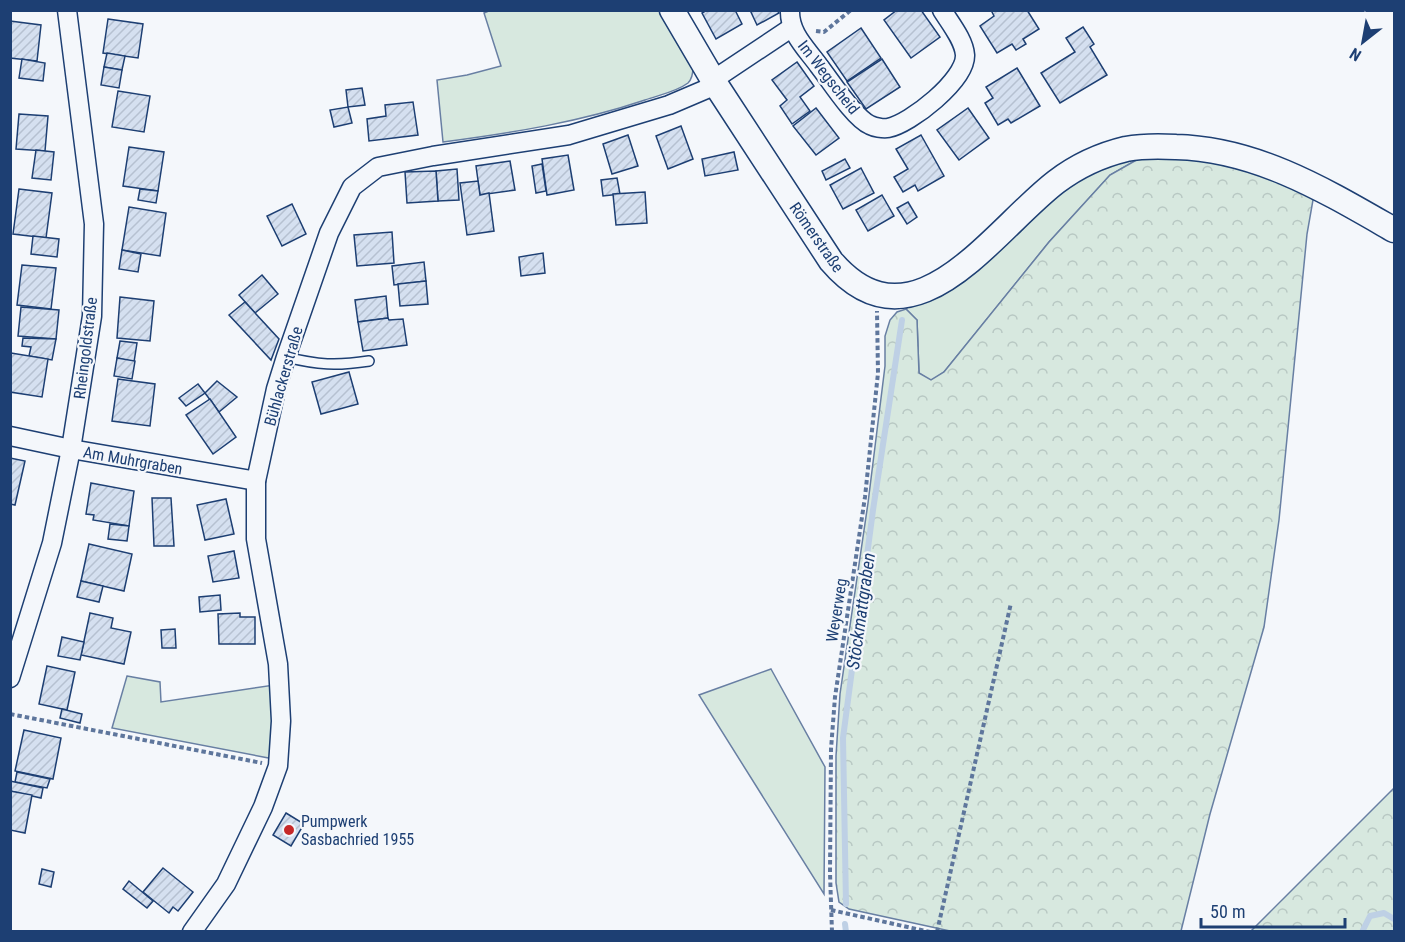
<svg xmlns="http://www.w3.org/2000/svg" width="1405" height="942" font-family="'Roboto Condensed',sans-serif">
<defs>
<pattern id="forest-crowns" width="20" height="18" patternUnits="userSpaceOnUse" patternTransform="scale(1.5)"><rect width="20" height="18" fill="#d7e8df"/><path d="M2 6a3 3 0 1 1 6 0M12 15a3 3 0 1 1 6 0" fill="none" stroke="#b8c8c3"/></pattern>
<pattern id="building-hatch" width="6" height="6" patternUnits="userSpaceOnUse" patternTransform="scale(1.5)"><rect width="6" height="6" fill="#d5e0f0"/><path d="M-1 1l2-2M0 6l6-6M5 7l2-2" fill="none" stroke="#b6c1d1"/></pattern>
</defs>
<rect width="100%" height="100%" fill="#f4f7fb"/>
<g fill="#d7e8df" stroke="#687fa3" stroke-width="1.5">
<path d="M491,10l169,1 33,56c0,6 -1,12 -5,16 -12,9 -29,12 -43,17 -65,22 -133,33 -202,42l-6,-62 30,-5 34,-9 -17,-53z"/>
<path d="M1147,154l-37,21 -61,67 -105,130 -13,9 -12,-8 -2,-53 -11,-11 3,-3 20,-6 132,-110 27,-17z"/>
<path d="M771,669l54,98 -1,127 -125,-199z"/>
<path d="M127,676l33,6 1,20 113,-17v74l-162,-31z"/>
</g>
<g fill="url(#forest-crowns)" stroke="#687fa3" stroke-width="1.5">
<path d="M1147,154l79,7 78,28 9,11 -6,34 -28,286 -15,107 -54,187 -29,117h-231l-101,-22 -10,-7 -3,-19v-127l4,-62 28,-191 17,-137v-30l5,-16 7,-8 9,-3 11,11 2,53 12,7 13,-8 105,-130 61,-67z"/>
<path d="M1394,788v143h-143z"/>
</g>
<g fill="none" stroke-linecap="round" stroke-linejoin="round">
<g stroke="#bed0e5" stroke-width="6">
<path d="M846,904l-3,-166 30,-228 29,-190"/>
<path d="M845,924l1,8"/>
<path d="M1362,932l8,-16 14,-3 10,6"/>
</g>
</g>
<g fill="url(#building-hatch)" stroke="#1d3f73" stroke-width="1.5">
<path d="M707,10h28l7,14 -26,15 -14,-26z"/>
<path d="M750,10h27l2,3 -22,12z"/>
<path d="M897,10h24l19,27 -29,21 -27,-38z"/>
<path d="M1027,10l12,19 -16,10 3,5 -10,6 -4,-6 -15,9 -17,-27 14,-10 -3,-6z"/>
<path d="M108,19l35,5 -5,34 -35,-5z"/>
<path d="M10,21l31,4 -4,36 -27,-3z"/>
<path d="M1083,27l11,17 -4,3 17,28 -47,28 -19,-30 34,-21 -9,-14z"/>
<path d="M861,28l20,30 -34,23 -20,-29z"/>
<path d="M107,53l18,3 -3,14 -18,-3z"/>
<path d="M22,59l23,4 -2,18 -24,-3z"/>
<path d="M882,59l18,28 -34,22 -19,-27z"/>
<path d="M797,62l17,24 -14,11 10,14 -18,13 -12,-18 7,-6 -15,-20z"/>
<path d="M104,67l18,3 -3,18 -18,-3z"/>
<path d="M1017,68l23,38 -29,17 -3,-4 -10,6 -13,-22 8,-5 -7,-11z"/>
<path d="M362,88l3,17 -17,2 -2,-17z"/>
<path d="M118,91l32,5 -6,36 -32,-5z"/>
<path d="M413,102l5,33 -49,6 -2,-22 19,-3 -1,-11z"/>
<path d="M348,107l4,16 -18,4 -4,-17z"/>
<path d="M816,108l23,30 -23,17 -23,-29z"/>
<path d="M968,108l21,30 -30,22 -22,-30z"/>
<path d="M19,114l29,2 -3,35 -29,-2z"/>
<path d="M681,126l12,33 -25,10 -12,-33z"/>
<path d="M628,135l10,31 -26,8 -9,-30z"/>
<path d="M921,135l23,41 -26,15 -3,-6 -12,7 -9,-15 14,-8 -12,-20z"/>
<path d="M129,147l35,5 -6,39 -35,-5z"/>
<path d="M36,150l18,2 -3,28 -19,-2z"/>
<path d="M734,152l4,18 -33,6 -3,-17z"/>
<path d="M568,155l6,35 -27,5 -5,-36z"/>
<path d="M845,159l5,9 -24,12 -4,-9z"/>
<path d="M510,161l5,29 -35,5 -4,-29z"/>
<path d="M542,164l4,27 -10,2 -4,-27z"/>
<path d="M861,168l13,25 -31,16 -13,-24z"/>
<path d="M457,169l2,31 -21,1 -2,-30z"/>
<path d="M436,171l2,30 -31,2 -2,-31z"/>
<path d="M617,178l3,16 -17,2 -2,-16z"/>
<path d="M478,181l2,14 9,-2 5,38 -27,4 -7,-52z"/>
<path d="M19,189l33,4 -6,45 -33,-4z"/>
<path d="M140,189l18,2 -2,12 -18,-3z"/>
<path d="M645,192l2,31 -31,2 -3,-31z"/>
<path d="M882,195l12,21 -26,15 -12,-21z"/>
<path d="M908,202l9,15 -10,7 -10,-16z"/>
<path d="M292,204l14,30 -24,12 -15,-30z"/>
<path d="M129,207l37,6 -6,43 -38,-6z"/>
<path d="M392,232l2,31 -37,3 -3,-31z"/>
<path d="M33,236l26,3 -2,18 -26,-3z"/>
<path d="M122,250l19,4 -3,18 -19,-3z"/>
<path d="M543,253l2,20 -24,3 -2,-19z"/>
<path d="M424,262l2,19 -32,4 -2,-19z"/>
<path d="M22,265l34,3 -5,41 -34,-4z"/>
<path d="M262,275l16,19 -23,19 -16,-18z"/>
<path d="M426,281l2,23 -28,2 -2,-22z"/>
<path d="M386,296l2,22 -30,4 -3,-22z"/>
<path d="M120,297l34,4 -4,40 -33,-3z"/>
<path d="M245,302l34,37 -8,21 -42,-45z"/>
<path d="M21,307l38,3 -3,29 -38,-3z"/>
<path d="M388,318l1,2 14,-1 4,26 -44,6 -5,-29z"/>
<path d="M23,338l33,1 -4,21 -23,-4 2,-9 -9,-1z"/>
<path d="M120,341l17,2 -3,19 -17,-4z"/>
<path d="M11,353l37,6 -6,38 -32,-5z"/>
<path d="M117,358l18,3 -3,18 -18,-3z"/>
<path d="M349,372l9,32 -37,10 -9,-32z"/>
<path d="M118,379l37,5 -5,42 -38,-5z"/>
<path d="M217,381l20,16 -18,15 -14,-19z"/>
<path d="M198,384l7,9 -19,13 -7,-8z"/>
<path d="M210,399l26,38 -23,17 -27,-39z"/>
<path d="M10,458l15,3 -10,44 -5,-1z"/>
<path d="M91,483l43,8 -5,35 -36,-6 1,-5 -8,-1z"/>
<path d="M152,498h19l3,48h-20z"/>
<path d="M226,499l8,35 -29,6 -8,-35z"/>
<path d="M110,524l19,2 -2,15 -19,-2z"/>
<path d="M89,544l43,10 -8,37 -43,-10z"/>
<path d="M234,551l5,27 -26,4 -5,-26z"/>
<path d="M81,581l22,5 -4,16 -22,-5z"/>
<path d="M220,595l1,15 -21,2 -1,-15z"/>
<path d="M90,613l23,5 -2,10 20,4 -7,32 -43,-9z"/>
<path d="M240,613v4h15v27h-36l-1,-30z"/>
<path d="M175,629l1,19h-14l-1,-18z"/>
<path d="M62,637l22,5 -4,18 -22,-4z"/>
<path d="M47,666l28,6 -8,38 -28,-6z"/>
<path d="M62,709l20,5 -2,9 -20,-5z"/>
<path d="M24,730l37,8 -8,41 -38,-8z"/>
<path d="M17,772l33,7 -3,9 -32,-6z"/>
<path d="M10,781l33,7 -2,10 -31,-7z"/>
<path d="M10,791l22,4 -7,38 -15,-3z"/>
<path d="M286,813l18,11 -13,22 -18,-11z"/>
<path d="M163,868l30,24 -15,19 -5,-4 -4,6 -26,-21z"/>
<path d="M42,869l12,3 -3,15 -12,-3z"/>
<path d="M129,881l24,20 -6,7 -24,-19z"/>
</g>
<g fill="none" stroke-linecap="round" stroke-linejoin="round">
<defs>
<path id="lane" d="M286,357c32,8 50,9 83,4"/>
<g id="street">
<path d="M790,10c-1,23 16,38 29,56 11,14 35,52 51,59 4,2 13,4 18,3 22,-4 78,-48 77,-73 -1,-15 -15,-32 -23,-45"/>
<path d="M713,80l78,-52"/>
<path d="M10,436l61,13 185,32"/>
<path d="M10,678l42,-135 19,-94 21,-133 2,-92 -27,-214"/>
<path d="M192,932l34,-48 37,-77 15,-41 3,-45 -3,-57 -22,-125v-58l20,-92 10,-32 43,-124 23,-46 26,-20 55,-11 136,-21 100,-30 47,-20"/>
</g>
<path id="secondary" d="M672,10l44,75 115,176c82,96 161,-30 225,-79 21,-16 45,-27 70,-33 16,-3 33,-3 50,-2 81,2 150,44 218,83"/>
</defs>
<use href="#lane" stroke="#1d3f73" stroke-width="12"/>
<use href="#street" stroke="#1d3f73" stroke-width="21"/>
<use href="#secondary" stroke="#1d3f73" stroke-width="27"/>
<g stroke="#5e769c" stroke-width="4" stroke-dasharray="4.5 3" stroke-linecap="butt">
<path d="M816,31l8,1 27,-22"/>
<path d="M10,714l252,49"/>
<path d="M831,910l99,22"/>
<path d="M832,932l-2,-59 1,-124 4,-52 30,-200 13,-124 -1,-62"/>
<path d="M937,932l74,-329"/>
</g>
<use href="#lane" stroke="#f4f7fb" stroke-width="9"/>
<use href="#street" stroke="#f4f7fb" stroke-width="18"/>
<use href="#secondary" stroke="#f4f7fb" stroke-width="24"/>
</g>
<circle fill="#c62828" stroke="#f4f7fb" stroke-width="2" cx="289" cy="830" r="6"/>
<g text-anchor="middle" stroke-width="4.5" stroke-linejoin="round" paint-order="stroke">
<g font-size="16" fill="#1d3f73" stroke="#f4f7fb">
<text transform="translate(829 77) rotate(52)" y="6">Im Wegscheid</text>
<text transform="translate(817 237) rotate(55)" y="6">Römerstraße</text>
<text transform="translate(85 348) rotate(-83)" y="6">Rheingoldstraße</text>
<text transform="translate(283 376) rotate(-74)" y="6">Bühlackerstraße</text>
<text transform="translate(133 460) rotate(10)" y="6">Am Muhrgraben</text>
<text transform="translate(836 610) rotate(-81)" y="6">Weyerweg</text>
</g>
<g font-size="16" fill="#1d3f73" stroke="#f4f7fb" text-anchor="start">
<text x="301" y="827">Pumpwerk<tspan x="301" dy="18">Sasbachried 1955</tspan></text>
</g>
<g font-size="18" font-style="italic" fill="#1d3f73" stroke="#f4f7fb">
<text transform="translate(861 611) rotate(-82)" y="6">Stöckmattgraben</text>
</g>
</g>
<rect width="1405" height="942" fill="none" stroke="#1d3f73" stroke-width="24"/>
<g transform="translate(1363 42) rotate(211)" stroke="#f4f7fb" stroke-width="4.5" paint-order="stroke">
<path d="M0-4.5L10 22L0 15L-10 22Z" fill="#1d3f73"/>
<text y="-9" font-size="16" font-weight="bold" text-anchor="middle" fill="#1d3f73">N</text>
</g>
<path d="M1201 918v9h144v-9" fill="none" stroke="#1d3f73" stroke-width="3"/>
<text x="1210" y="918" font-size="18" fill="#1d3f73" stroke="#f4f7fb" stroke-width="4.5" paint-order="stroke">50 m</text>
</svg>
